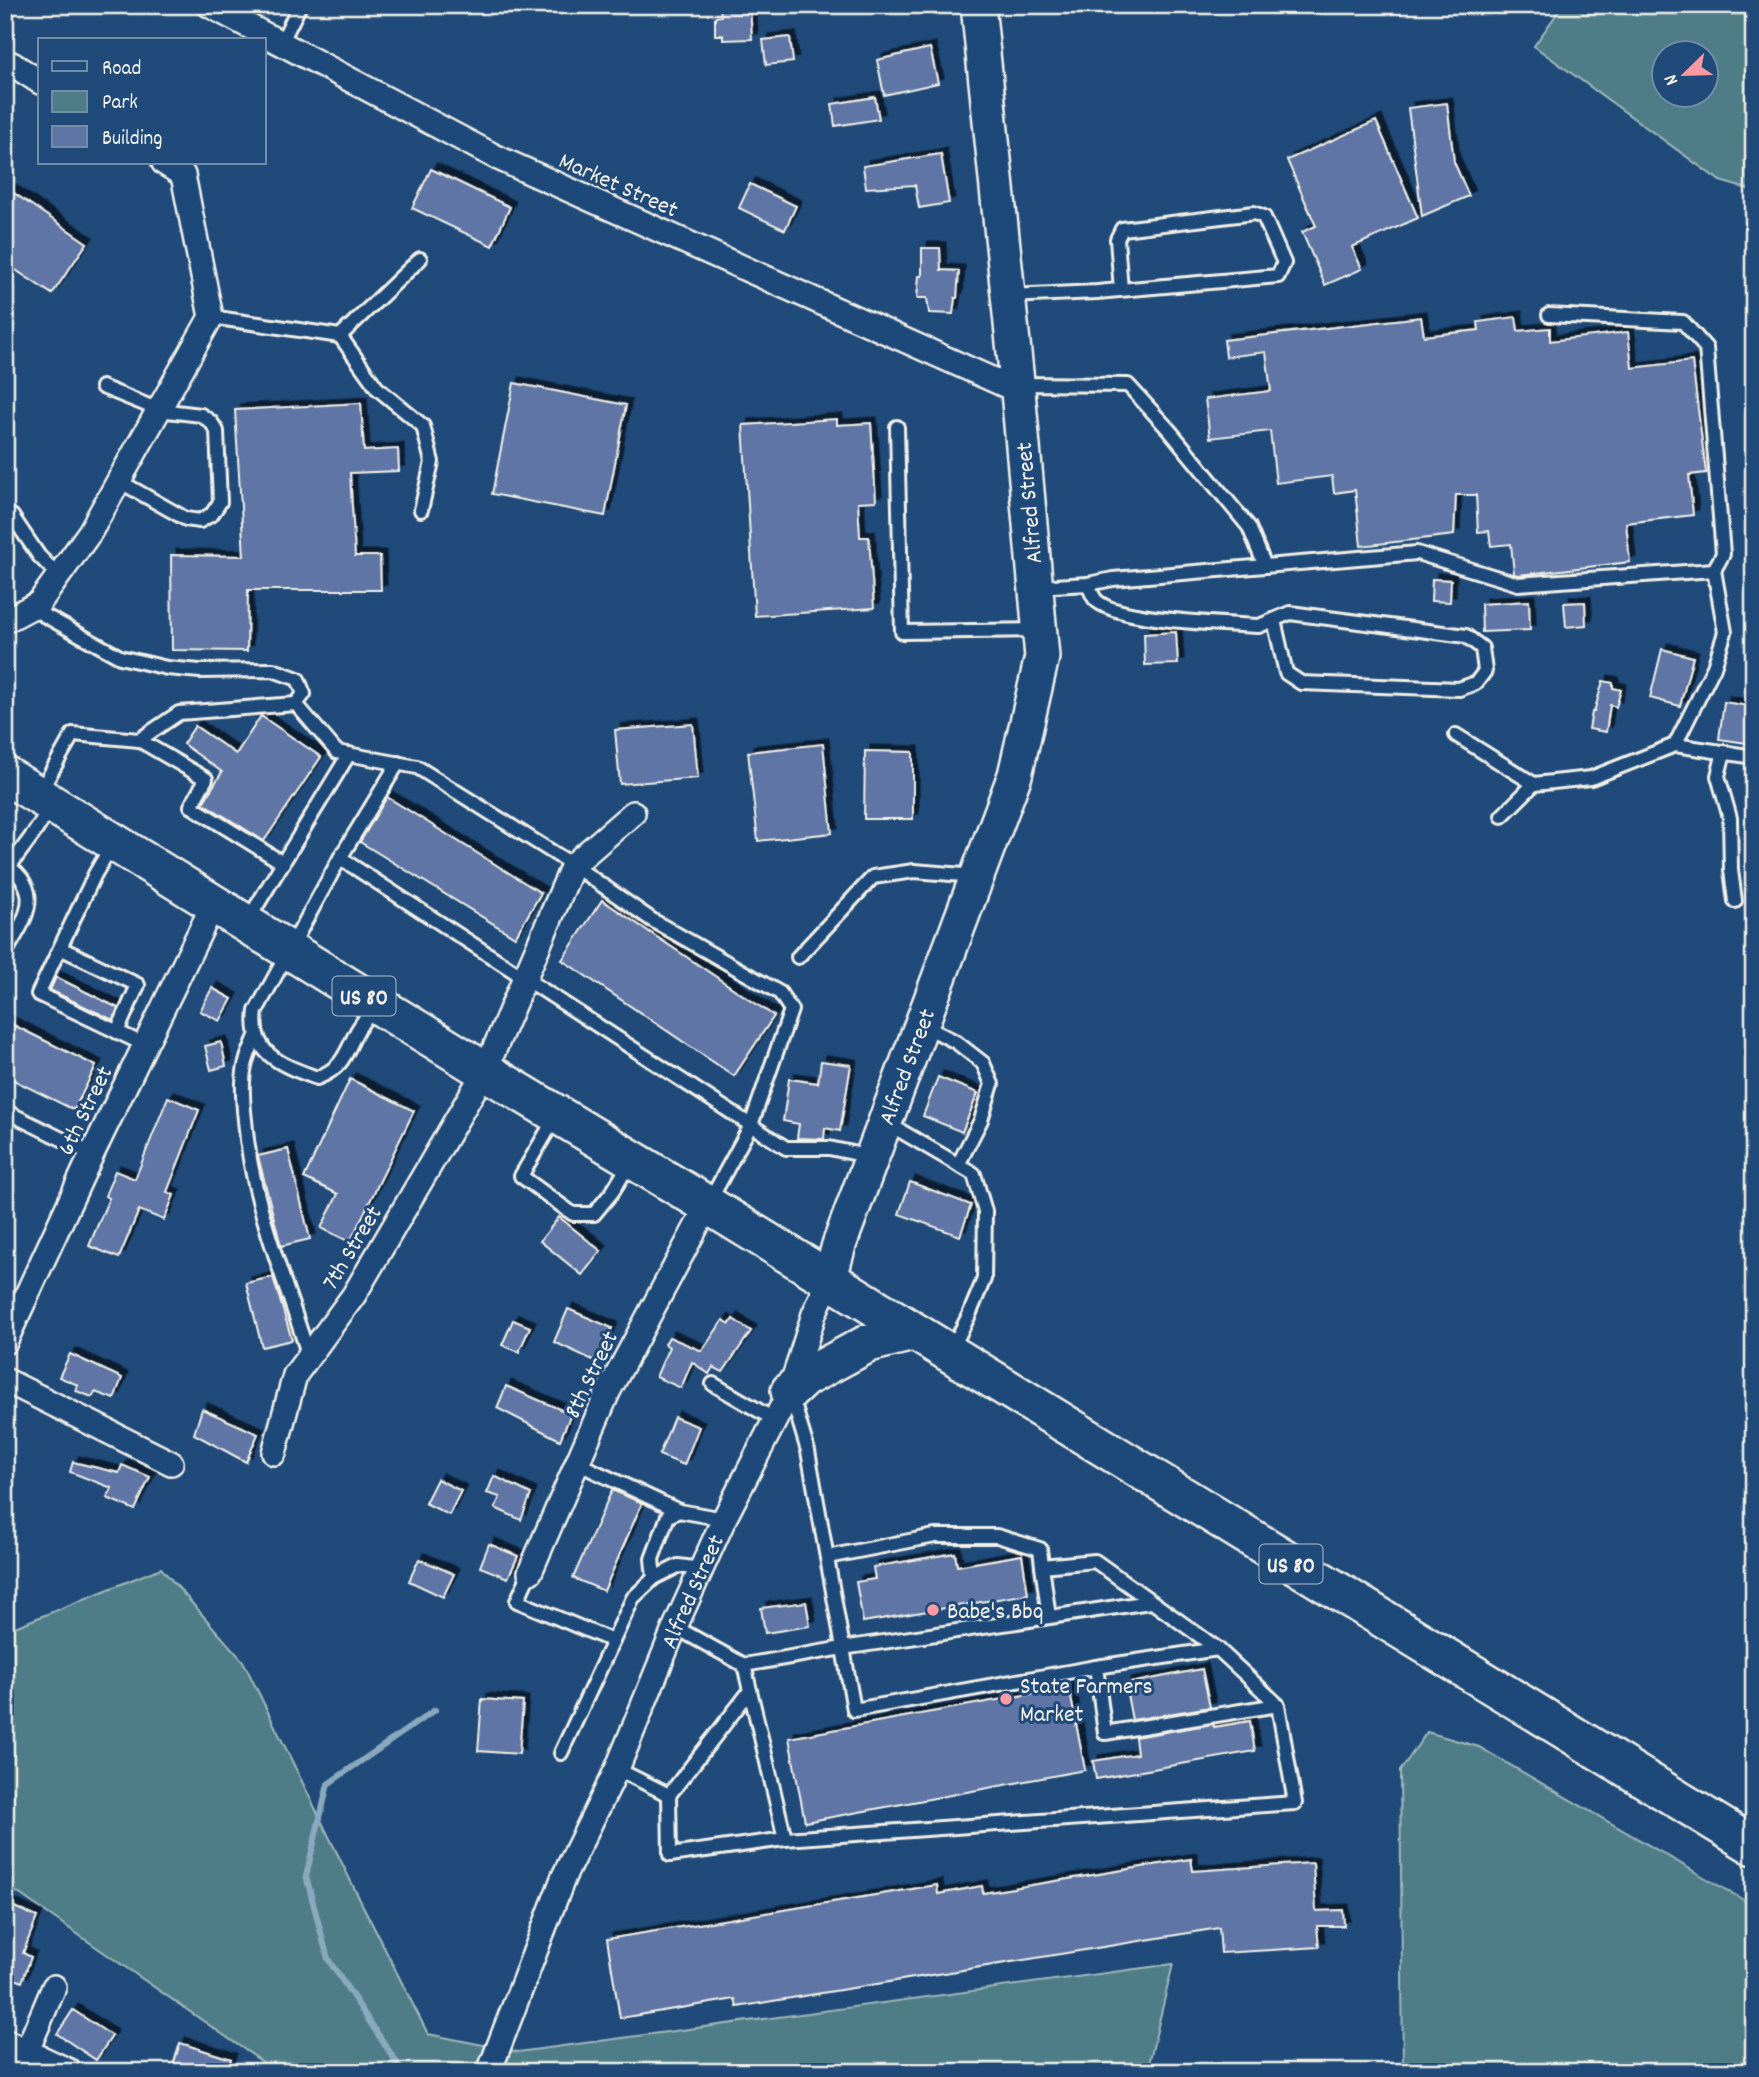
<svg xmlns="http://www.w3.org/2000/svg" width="1759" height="2077" font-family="Dekko,sans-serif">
<defs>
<filter id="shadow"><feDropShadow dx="5.5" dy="-5.5" stdDeviation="0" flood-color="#0009"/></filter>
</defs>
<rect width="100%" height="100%" fill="#1f4a7a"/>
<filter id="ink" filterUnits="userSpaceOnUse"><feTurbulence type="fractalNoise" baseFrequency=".0143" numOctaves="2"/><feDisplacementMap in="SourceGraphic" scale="14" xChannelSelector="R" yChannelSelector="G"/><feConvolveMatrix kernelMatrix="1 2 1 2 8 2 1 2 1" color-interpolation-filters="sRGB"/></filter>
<g filter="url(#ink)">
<g fill="#4f7d87" stroke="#a2b7b8" stroke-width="2" fill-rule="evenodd">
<path d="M1563,5h191v186l-34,-10 -186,-135zM1664,52h42v42h-42z"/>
<path d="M161,1568l82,93 119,243 66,130 90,18 655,-88 -26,108h-870l-272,-188v-253z"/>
<path d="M1427,1732l52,15 275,159v166h-351l-3,-301z"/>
</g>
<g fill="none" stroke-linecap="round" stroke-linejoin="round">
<path stroke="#8ba9be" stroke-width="6" d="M403,2072l-75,-113 -22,-83 22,-92 107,-74"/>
</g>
<g fill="#5e75a5" stroke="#f4f1e8" stroke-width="2" filter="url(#shadow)">
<path d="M720,5h30l2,34 -29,1v-5h-8v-18l6,-1z"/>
<path d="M790,37l3,25 -27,3 -3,-25z"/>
<path d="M930,48l8,35 -54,12 -7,-35z"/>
<path d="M875,97l4,22 -44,7 -3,-22z"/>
<path d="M1447,103l7,59 15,34 -47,20 -14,-108z"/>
<path d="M1376,121l42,97 -66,29 10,22 -37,16 -23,-53 14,-6 -29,-66z"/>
<path d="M941,154l8,49 -30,5 -4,-23 -49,3 -3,-22z"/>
<path d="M431,169l79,38 -18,39 -80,-38z"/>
<path d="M750,184l46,22 -11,24 -46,-22z"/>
<path d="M5,187l82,56 -35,51 -47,-31z"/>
<path d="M922,248h18l1,22 18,1 -2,27h-2l-2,16 -24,-1 -2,-15h-10l2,-22h3z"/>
<path d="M1421,317l3,19 55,-6 -1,-8 38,-5 2,14 32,-3v13l78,-9 4,36 60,-7 14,112 -17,2 4,40 -67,8 4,39 -112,13 -4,-1 -3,-30 -20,2 -2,-15 -11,1 -2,-37h-20l-2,40 -93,11 -6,-56 -21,3 -2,-17 -56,7 -6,-52 -60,7 -5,-39 66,-8 -5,-39 -40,5 -2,-17z"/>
<path d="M514,383l112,22 -21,111 -113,-22z"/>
<path d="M361,403l3,48 34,-2 1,22 -49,2 5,83h25l1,34h-133l-1,61 -75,-1 -1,-95 73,1 -9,-146z"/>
<path d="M837,419v6l34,-2 5,78 -18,1 2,35h9l5,71 -119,8 -12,-191z"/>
<path d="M1432,579l19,1 -1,22 -19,-1z"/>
<path d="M1529,601l1,29 -48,2 -1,-28z"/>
<path d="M1585,602l1,23 -20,2 -2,-24z"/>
<path d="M1176,632l2,32 -33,1 -1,-31z"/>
<path d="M1662,649l31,8 -13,49 -30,-8z"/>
<path d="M1603,681l10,2v5l8,2 -5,17 -6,-2 -4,27 -17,-3 3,-17h2z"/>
<path d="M1724,702l30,5v37l-35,-5z"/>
<path d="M261,716l60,41 -57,84 -61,-38 19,-31 -39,-28 12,-18 41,28z"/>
<path d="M693,724l5,54 -78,6 -5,-54z"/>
<path d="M823,744l9,89 -74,8 -10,-89z"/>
<path d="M865,751l48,1v67h-49z"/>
<path d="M387,797l154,96 -26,44 -155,-95z"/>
<path d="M602,900l172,116 -40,60 -172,-116z"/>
<path d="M56,977l62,31 -5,12 -63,-30z"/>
<path d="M212,988l20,11 -12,22 -20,-10z"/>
<path d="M5,1021l91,45 -22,44 -69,-34z"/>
<path d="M221,1042l5,24 -15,4 -6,-24z"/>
<path d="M821,1061l30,4 -11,66 -15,-3 -1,11 -27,-1 2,-14 -16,-3 6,-42 29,4z"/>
<path d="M938,1077l40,16 -16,39 -39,-16z"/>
<path d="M350,1079l64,32 -64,131 -29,-14 17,-34 -34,-16z"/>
<path d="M168,1097l31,13 -32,82 7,3 -10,25 -25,-10 -20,48 -30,-12 20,-48 -4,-2 10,-25 20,8z"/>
<path d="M288,1149l22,90 -29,7 -23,-90z"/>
<path d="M910,1182l61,23 -11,31 -61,-22z"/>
<path d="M559,1217l42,34 -19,24 -42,-34z"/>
<path d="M273,1277l19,63 -30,7 -16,-64z"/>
<path d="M568,1309l44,19 -15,34 -43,-20z"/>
<path d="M733,1319l18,12 -28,41 -10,-5 -4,7 -17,-12 -11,26 -25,-11 13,-30 -4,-3 4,-7 33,14 21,-31 7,4z"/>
<path d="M513,1320l17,7 -11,25 -17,-7z"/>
<path d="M70,1354l52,24 -8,21 -19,-7 -3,5 -16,-6 2,-6 -19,-8z"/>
<path d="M506,1386l65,28 -11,26 -63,-32z"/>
<path d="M202,1409l56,25 -12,28 -52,-28z"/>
<path d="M674,1417l25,10 -15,38 -25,-10z"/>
<path d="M73,1462l46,11 3,-8 28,12 -15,33 -28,-12 5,-10 -42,-16z"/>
<path d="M494,1476l37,18 -10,26 -26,-12 5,-11 -13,-4z"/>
<path d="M437,1479l24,12 -12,24 -24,-12z"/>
<path d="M612,1490l30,13 -38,88 -31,-13z"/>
<path d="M489,1544l29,12 -10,22 -28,-11z"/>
<path d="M955,1553l2,13 65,-11 6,39 -165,28 -7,-40 19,-3 -2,-12z"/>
<path d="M419,1559l35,15 -11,23 -34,-16z"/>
<path d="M806,1602l4,24 -45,7 -4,-25z"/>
<path d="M1202,1669l8,38 -78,13 -7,-36z"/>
<path d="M1069,1687l16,83 -280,52 -16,-84z"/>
<path d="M482,1699l41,3 -4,52 -41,-3z"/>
<path d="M1250,1721l5,30 -159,28 -3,-18 44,-7 -2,-17 78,-13 1,3z"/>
<path d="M1191,1859l2,12 120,-8 3,48 27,-1 1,16h-27l2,21 -98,6 -2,-25 -482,79 -2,-8 -115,19 -13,-79 330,-54 1,9 44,-8 1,7z"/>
<path d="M5,1903l32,14 -14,36 8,4 -9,25 -9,-4 -7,17z"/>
<path d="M73,2010l39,26 -16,24 -39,-26z"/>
<path d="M180,2043l51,16 -4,13h-56z"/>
</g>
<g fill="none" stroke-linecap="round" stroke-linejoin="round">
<defs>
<g id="lane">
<path d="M281,43l19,-38"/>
<path d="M1009,296l88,-4 181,-16 6,-13 -20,-46 -10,-4 -132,16 -5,10 4,51"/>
<path d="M211,317l129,19 80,-77"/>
<path d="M340,336l37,52 46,38 9,36 -11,48"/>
<path d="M1018,384l110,1 42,46 79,96 16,39"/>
<path d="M102,387l57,23 42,5 10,7 6,9 3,71 -8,12 -12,7 -14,-2 -67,-38"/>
<path d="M897,427l5,205 137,-2"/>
<path d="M5,513l7,3 27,40 20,20"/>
<path d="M1088,584c2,5 4,11 7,15 17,22 133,25 164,27l31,-13 176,23 16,12 3,23 -9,12 -17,6 -158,-6 -15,-10 -12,-53"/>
<path d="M1036,587l52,-3 25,-5 304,-26 101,31 196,-14 9,-16 -17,-206 -23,-26 -134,-7"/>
<path d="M31,608l89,49 47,11 33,3 73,-1 25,9 6,15 -8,10"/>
<path d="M1456,735l78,49 57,-6 84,-33 39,-78 11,-35 -11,-62"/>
<path d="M139,740l67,39 -15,27 92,57"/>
<path d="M1675,745l79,12"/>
<path d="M1724,752l-6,24 12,42 1,52 4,31"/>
<path d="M40,792l33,-58 66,6 40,-27 117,-9 41,48 80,15 156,98 79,55 128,73 11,17 -40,115 -43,79"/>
<path d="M1502,816l32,-32"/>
<path d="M112,845l-17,29 -57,120 107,51"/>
<path d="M340,858l58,-95"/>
<path d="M5,864c42,27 19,57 0,89"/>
<path d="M9,867l25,-34 17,-26"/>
<path d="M248,920l101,-166"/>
<path d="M60,948l78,37 -21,47"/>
<path d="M798,957l75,-80 41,-6 62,5"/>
<path d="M373,1006c-5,9 -11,17 -16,25 -12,23 -13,36 -40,47 -35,-13 -67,-23 -61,-67l84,-153 446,290h43l43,9"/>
<path d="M923,1025l33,17 27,21 9,21 -11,36 -23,45"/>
<path d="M256,1036c-4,10 -9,20 -11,30 -4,17 -2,37 0,54 6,82 40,159 64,237"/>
<path d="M5,1111l87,43"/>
<path d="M555,1118l-34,58 52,38h21l19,-23 17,-28"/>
<path d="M887,1123l87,51 11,37 -1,68 -15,36 -18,36"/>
<path d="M713,1384l62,36"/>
<path d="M791,1394l17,57 46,259 242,-43 122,-18"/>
<path d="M577,1463l102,48"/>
<path d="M1042,1566l7,51"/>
<path d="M530,1572l-13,29 96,40"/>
<path d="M654,1578l-2,-19 16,-43 11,-5 45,8"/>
<path d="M675,1627l69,38 99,-17 307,-46"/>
<path d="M744,1665l41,174"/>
<path d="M1096,1667l9,66 173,-28"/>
<path d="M561,1753l72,-155 21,-20 24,-12 24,3"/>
<path d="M617,1769l52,26 81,-104"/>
<path d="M669,1795l1,60 115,-16 510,-36 -17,-98 -60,-56 -123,-88 -53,5 -2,-17 -43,-13h-62l-108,21"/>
</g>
<g id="street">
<path d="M209,5l287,152 522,234"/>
<path d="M12,64l28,18"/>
<path d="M5,621l34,-18 51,-71 121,-215 -28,-142 -19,-12"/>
<path d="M5,1342l87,-188 122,-251"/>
<path d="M5,1380l166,83"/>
<path d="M274,1453l21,-78 59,-80 131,-224 88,-206 60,-52"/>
<path d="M530,1572l78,-180 100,-187"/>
<path d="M5,2041l66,31"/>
<path d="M18,2072l36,-85"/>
<path id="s1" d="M489,2072l75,-196 53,-107 58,-142 49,-108 66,-128 24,-77 15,-33"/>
</g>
<g id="secondary">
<path id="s2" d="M829,1281l10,-36 176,-470 27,-118 -24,-266 -40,-386"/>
</g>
<g id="primary">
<path d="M5,775l480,296 223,134 1046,641"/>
<path d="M790,1391l14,-13 65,-35 44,-11"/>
</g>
</defs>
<use href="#lane" stroke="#f4f1e8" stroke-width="18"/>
<use href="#street" stroke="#f4f1e8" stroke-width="28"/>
<use href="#secondary" stroke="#f4f1e8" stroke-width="38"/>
<use href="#primary" stroke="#f4f1e8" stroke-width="42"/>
<use href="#lane" stroke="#1f4a7a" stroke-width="12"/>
<use href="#street" stroke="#1f4a7a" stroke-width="23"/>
<use href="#secondary" stroke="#1f4a7a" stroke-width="33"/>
<use href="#primary" stroke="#1f4a7a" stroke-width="37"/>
</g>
</g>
<g fill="#ff9aa2" stroke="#1f4a7a" stroke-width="2.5">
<circle cx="933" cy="1610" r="7"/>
<circle cx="1006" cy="1699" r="7"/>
</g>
<g text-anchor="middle" stroke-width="6" stroke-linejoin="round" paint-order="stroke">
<g fill="#1f4a7a" stroke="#b4bfc7" stroke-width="2">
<rect x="332.5" y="976.5" width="63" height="39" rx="5"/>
<rect x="1259.5" y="1544.5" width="63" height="39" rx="5"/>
</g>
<g font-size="23" font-weight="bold" fill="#f4f1e8">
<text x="364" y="1004">US 80</text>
<text x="1291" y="1572">US 80</text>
</g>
<g font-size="24" fill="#f4f1e8" stroke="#1f4a7a">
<text transform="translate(619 184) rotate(24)" y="8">Market Street</text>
<text transform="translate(1028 503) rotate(-95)" y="8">Alfred Street</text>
<text dy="8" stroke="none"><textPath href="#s2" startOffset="228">Alfred Street</textPath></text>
<text transform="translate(84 1110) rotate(-64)" y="8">6th Street</text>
<text transform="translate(351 1247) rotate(-59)" y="8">7th Street</text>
<text transform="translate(590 1374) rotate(-64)" y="8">8th Street</text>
<text dy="8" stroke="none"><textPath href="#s1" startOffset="522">Alfred Street</textPath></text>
</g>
<g font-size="24" fill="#f4f1e8" stroke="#1f4a7a" text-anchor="start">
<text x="947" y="1618">Babe's Bbq</text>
<text x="1020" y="1693">State Farmers<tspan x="1020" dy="28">Market</tspan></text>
</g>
</g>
<rect width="1759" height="2077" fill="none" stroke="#1f4a7a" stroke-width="28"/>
<rect x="14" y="14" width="1731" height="2049" fill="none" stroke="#f4f1e8" stroke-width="2.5" filter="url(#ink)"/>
<rect x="38" y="38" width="228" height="126" fill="#1f4a7a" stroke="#748da6" stroke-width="2"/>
<rect x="52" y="61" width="35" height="10" fill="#1f4a7a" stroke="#748da6" stroke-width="2"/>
<text x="102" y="74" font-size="21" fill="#f4f1e8">Road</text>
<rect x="52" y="91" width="35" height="21" fill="#4f7d87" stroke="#748da6" stroke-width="2"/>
<text x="102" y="108" font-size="21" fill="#f4f1e8">Park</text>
<rect x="52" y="126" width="35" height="21" fill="#5e75a5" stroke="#748da6" stroke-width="2"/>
<text x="102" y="144" font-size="21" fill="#f4f1e8">Building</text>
<g transform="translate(1685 74) rotate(247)"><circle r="33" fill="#1f4a7a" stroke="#748da6" stroke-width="2"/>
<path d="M0-5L12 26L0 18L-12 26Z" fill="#ff9aa2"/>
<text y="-10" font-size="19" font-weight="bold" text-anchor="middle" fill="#f4f1e8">N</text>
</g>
</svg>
